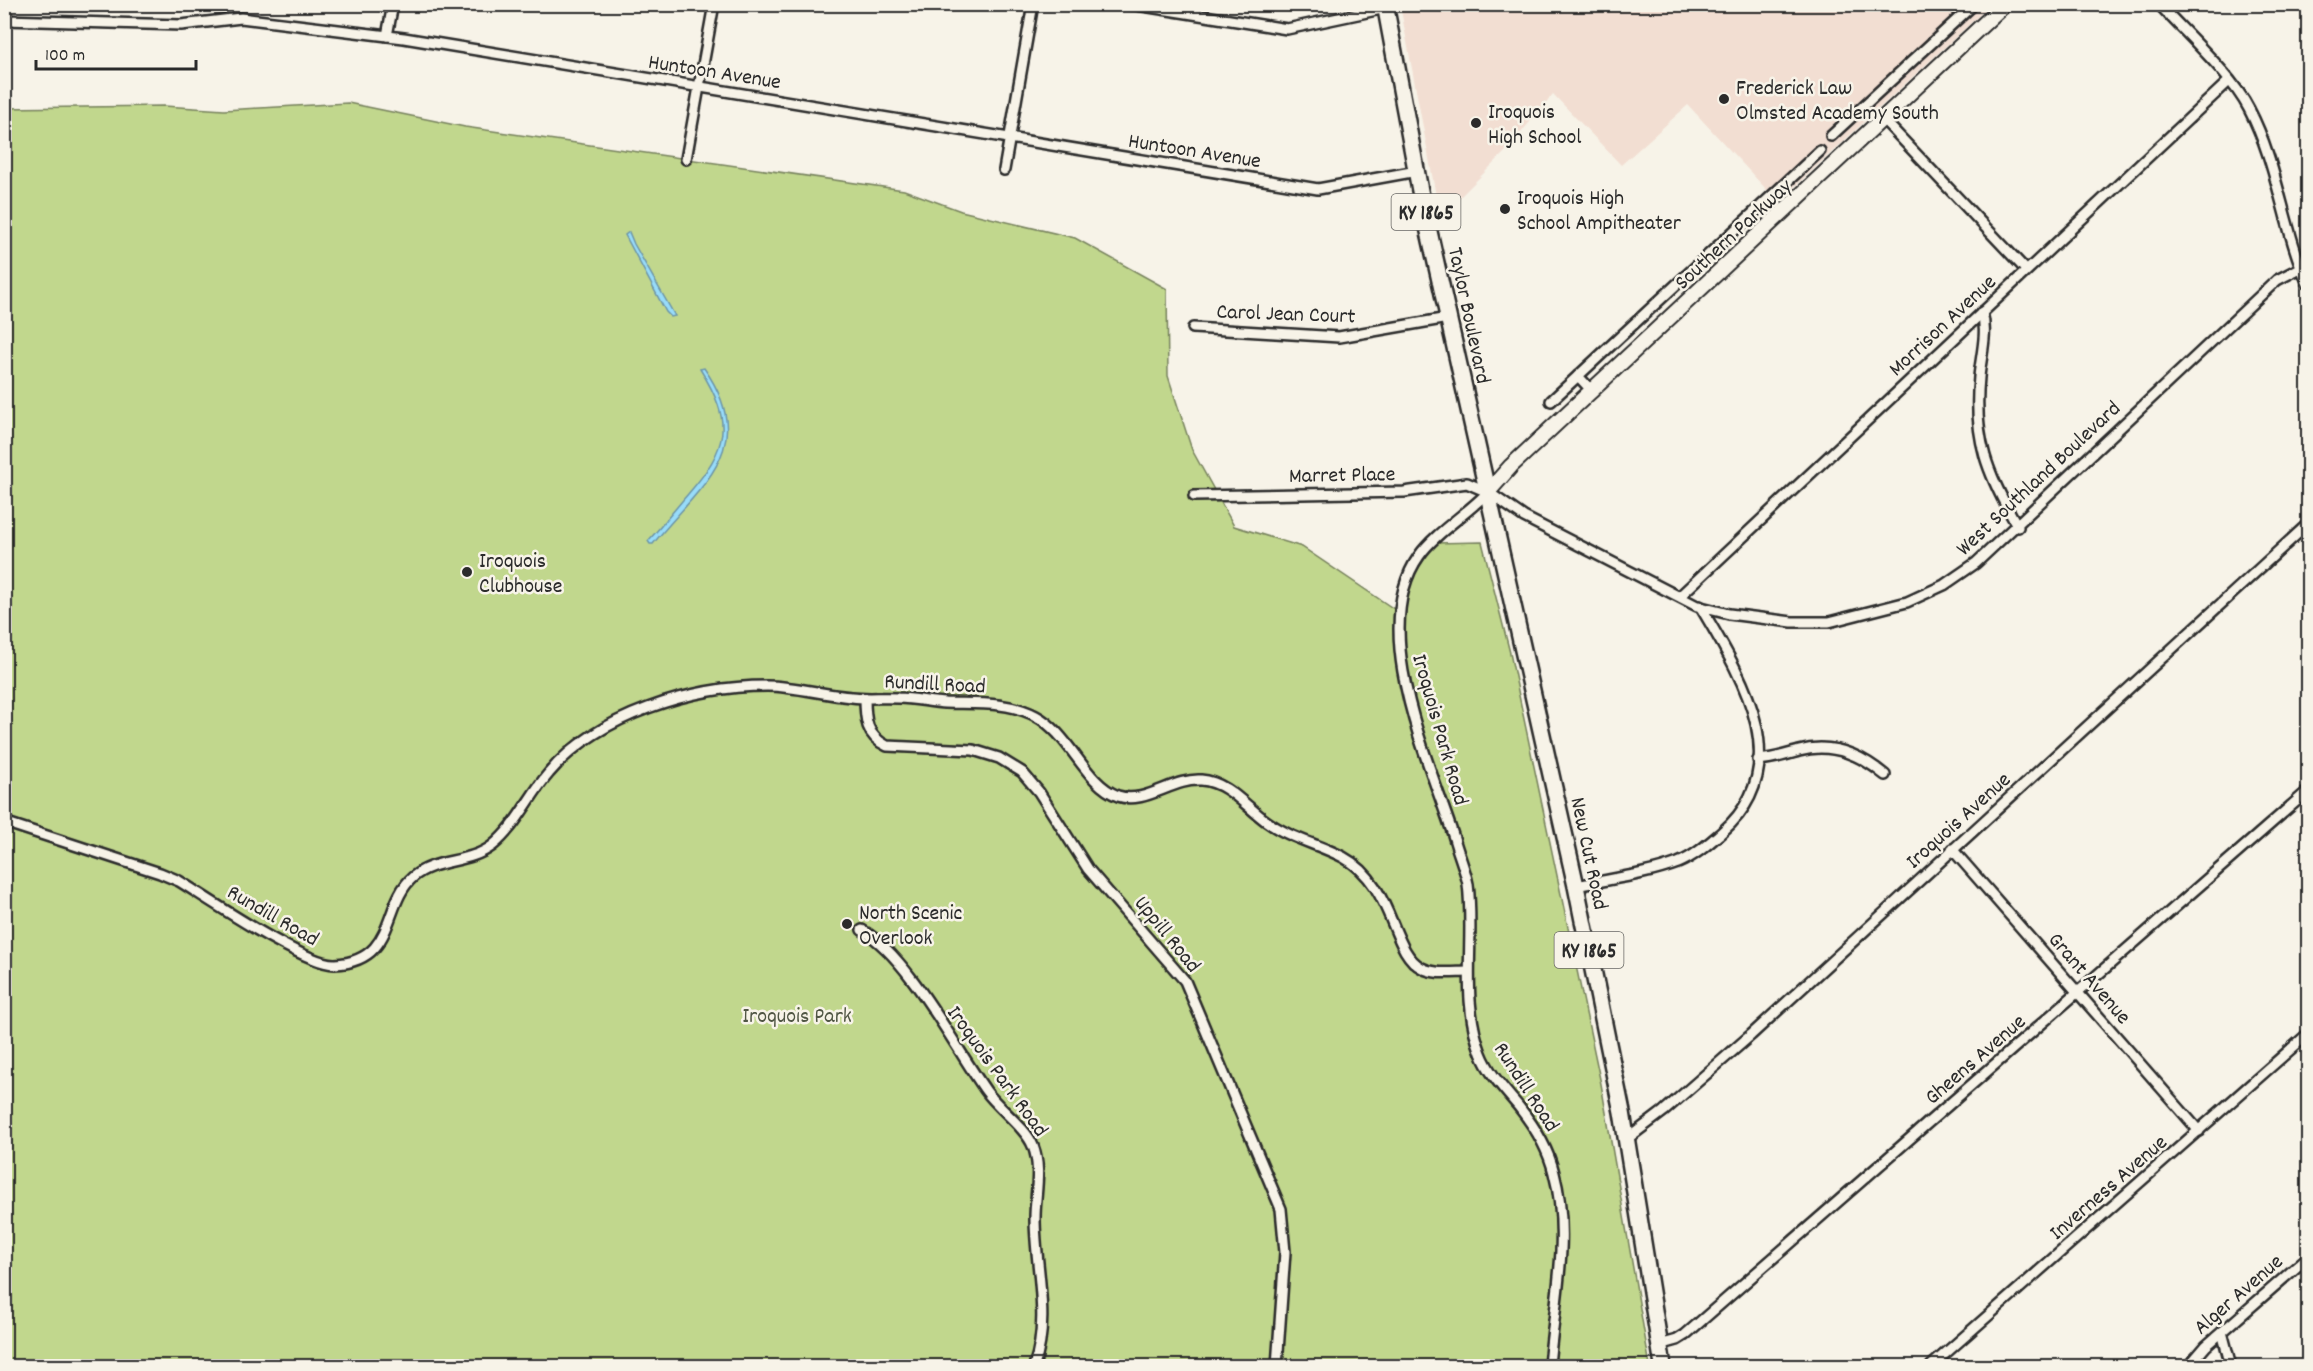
<svg xmlns="http://www.w3.org/2000/svg" width="2313" height="1371" font-family="Dekko,sans-serif">
<rect width="100%" height="100%" fill="#f7f3e8"/>
<filter id="ink" filterUnits="userSpaceOnUse"><feTurbulence type="fractalNoise" baseFrequency=".0167" numOctaves="2"/><feDisplacementMap in="SourceGraphic" scale="12" xChannelSelector="R" yChannelSelector="G"/><feConvolveMatrix kernelMatrix="1 2 1 2 8 2 1 2 1" color-interpolation-filters="sRGB"/></filter>
<g filter="url(#ink)">
<path fill="#f2ded2" d="M1400,5h590l-212,197 -90,-97 -67,60 -68,-71 -48,58 -65,65z"/>
<path fill="#c1d78d" stroke="#76815c" stroke-width="1.5" d="M348,103l117,24 439,63 57,21 114,27 92,51 1,87 24,74 42,76 68,21 98,66 5,-24 30,-46 47,-1 28,111 91,431 49,282h-1645v-1258l159,-2 60,4z"/>
<g fill="#98dcfa" stroke="#6c95a7" stroke-width="1.5">
<path d="M629,232l5,12 41,72 -4,1 -5,-5 -41,-77z"/>
<path d="M704,368c56,80 -3,116 -51,176h-3l-2,-3c14,-15 26,-31 40,-47 40,-46 46,-71 12,-125z"/>
</g>
<g fill="none" stroke-linecap="round" stroke-linejoin="round">
<defs>
<g id="street">
<path d="M1130,4l157,25 99,-21"/>
<path d="M2159,4c28,31 72,70 90,105 29,55 34,119 59,175"/>
<path d="M4,20l177,5 60,-7 163,20 914,151 99,-18"/>
<path d="M387,36l6,-32"/>
<path d="M1883,119l143,151"/>
<path d="M1831,136l143,-132"/>
<path d="M686,159l28,-155"/>
<path d="M1004,170l29,-166"/>
<path d="M1982,312c6,21 -1,43 -3,65 -6,61 8,97 39,150"/>
<path d="M1193,328l146,9 109,-19"/>
<path d="M1593,392l-15,-16 242,-225"/>
<path d="M1551,401l27,-25"/>
<path d="M1488,492c-20,21 -54,42 -69,64 -52,73 11,207 35,282 4,15 11,31 14,46 7,56 -8,115 13,169 8,21 24,37 38,54 16,20 29,41 35,66 17,63 0,130 -5,193"/>
<path d="M1194,496l210,-4 63,-9 21,9 36,25 173,89 32,8 63,8h37l78,-20 37,-17 32,-22 301,-283 31,-16"/>
<path d="M1680,596l549,-515"/>
<path d="M865,698c0,21 1,38 22,48l86,4 26,8 23,14 17,20 49,77 97,112 96,228 4,43 -8,114"/>
<path d="M1758,760c15,-1 27,-5 41,-9 32,-9 61,3 86,24"/>
<path d="M4,822l156,51 19,8c31,19 126,84 156,83 62,-3 47,-60 78,-87 22,-19 55,-13 79,-31 24,-19 37,-50 57,-73 48,-58 145,-87 218,-87 29,0 56,9 85,11 15,2 31,0 46,1 16,0 31,4 47,5 30,1 63,-2 91,13 34,18 49,68 82,80 27,9 55,-18 83,-16 27,2 44,26 65,41 23,17 52,23 77,36 52,28 47,95 79,111 13,7 32,4 46,4"/>
<path d="M1952,849l247,282"/>
<path d="M1576,886c33,-7 70,-11 102,-23 17,-7 30,-19 44,-31 77,-67 18,-158 -22,-226"/>
<path d="M862,930c46,26 92,116 124,161 12,17 40,37 47,55 9,23 2,48 2,72 0,49 16,101 -1,148"/>
<path d="M1627,1139l37,-28 87,-76 557,-511"/>
<path d="M2222,1332l9,34"/>
<path d="M1659,1345l18,-5 8,-5 623,-544"/>
<path d="M2194,1360l12,-14 102,-89"/>
<path d="M1931,1366l377,-332"/>
</g>
<path id="secondary" d="M1488,492l23,-26 494,-462"/>
<path id="primary" d="M1385,4l36,192 155,690 46,226 41,254"/>
</defs>
<use href="#street" stroke="#2b2b2b" stroke-width="14"/>
<use href="#secondary" stroke="#2b2b2b" stroke-width="18"/>
<use href="#primary" stroke="#2b2b2b" stroke-width="20"/>
<use href="#street" stroke="#f7f3e8" stroke-width="9"/>
<use href="#secondary" stroke="#f7f3e8" stroke-width="14"/>
<use href="#primary" stroke="#f7f3e8" stroke-width="15"/>
</g>
</g>
<g fill="#2b2b2b" stroke="#f7f3e8" stroke-width="2">
<circle cx="1724" cy="99" r="6"/>
<circle cx="1476" cy="123" r="6"/>
<circle cx="1505" cy="209" r="6"/>
<circle cx="467" cy="572" r="6"/>
<circle cx="847" cy="924" r="6"/>
</g>
<g text-anchor="middle" stroke-width="5" stroke-linejoin="round" paint-order="stroke">
<g fill="#f7f3e8" stroke="#686764" stroke-width="1.5">
<rect x="1391.5" y="194" width="69" height="36" rx="4.5"/>
<rect x="1554.5" y="932" width="69" height="36" rx="4.5"/>
</g>
<g font-size="21" font-weight="bold" fill="#2b2b2b">
<text x="1426" y="219">KY 1865</text>
<text x="1589" y="957">KY 1865</text>
</g>
<g font-size="22" fill="#2b2b2b" stroke="#f7f3e8">
<text transform="translate(715 70) rotate(9)" y="8">Huntoon Avenue</text>
<text transform="translate(1195 149) rotate(9)" y="8">Huntoon Avenue</text>
<text transform="translate(1732 233) rotate(-43)" y="8">Southern Parkway</text>
<text transform="translate(1286 312) rotate(2)" y="8">Carol Jean Court</text>
<text transform="translate(1471 315) rotate(78)" y="8">Taylor Boulevard</text>
<text transform="translate(1941 324) rotate(-43)" y="8">Morrison Avenue</text>
<text transform="translate(1342 473) rotate(-1)" y="8">Marret Place</text>
<text transform="translate(2037 477) rotate(-43)" y="8">West Southland Boulevard</text>
<text transform="translate(935 682) rotate(3)" y="8">Rundill Road</text>
<text transform="translate(1442 729) rotate(74)" y="8">Iroquois Park Road</text>
<text transform="translate(1957 819) rotate(-42)" y="8">Iroquois Avenue</text>
<text transform="translate(1591 853) rotate(78)" y="8">New Cut Road</text>
<text transform="translate(274 914) rotate(30)" y="8">Rundill Road</text>
<text transform="translate(1169 933) rotate(51)" y="8">Uppill Road</text>
<text transform="translate(2091 977) rotate(49)" y="8">Grant Avenue</text>
<text transform="translate(1974 1058) rotate(-41)" y="8">Gheens Avenue</text>
<text transform="translate(999 1070) rotate(54)" y="8">Iroquois Park Road</text>
<text transform="translate(1528 1086) rotate(57)" y="8">Rundill Road</text>
<text transform="translate(2107 1186) rotate(-41)" y="8">Inverness Avenue</text>
<text transform="translate(2237 1293) rotate(-41)" y="8">Alger Avenue</text>
</g>
<g font-size="22" fill="#2b2b2b" stroke="#f7f3e8" text-anchor="start">
<text x="1736" y="94">Frederick Law<tspan x="1736" dy="25">Olmsted Academy South</tspan></text>
<text x="1488" y="118">Iroquois<tspan x="1488" dy="25">High School</tspan></text>
<text x="1517" y="204">Iroquois High<tspan x="1517" dy="25">School Ampitheater</tspan></text>
<text x="479" y="567">Iroquois<tspan x="479" dy="25">Clubhouse</tspan></text>
<text x="859" y="919">North Scenic<tspan x="859" dy="25">Overlook</tspan></text>
</g>
<g font-size="22" fill="#505644" stroke="#f7f3e8">
<text x="797" y="1022">Iroquois Park</text>
</g>
</g>
<rect width="2313" height="1371" fill="none" stroke="#f7f3e8" stroke-width="24"/>
<rect x="12" y="12" width="2289" height="1347" fill="none" stroke="#2b2b2b" stroke-width="2" filter="url(#ink)"/>
<path d="M36 60v9h160v-9" fill="none" stroke="#2b2b2b" stroke-width="3"/>
<text x="45" y="60" font-size="18" fill="#2b2b2b" stroke="#f7f3e8" stroke-width="4.5" paint-order="stroke">100 m</text>
</svg>
